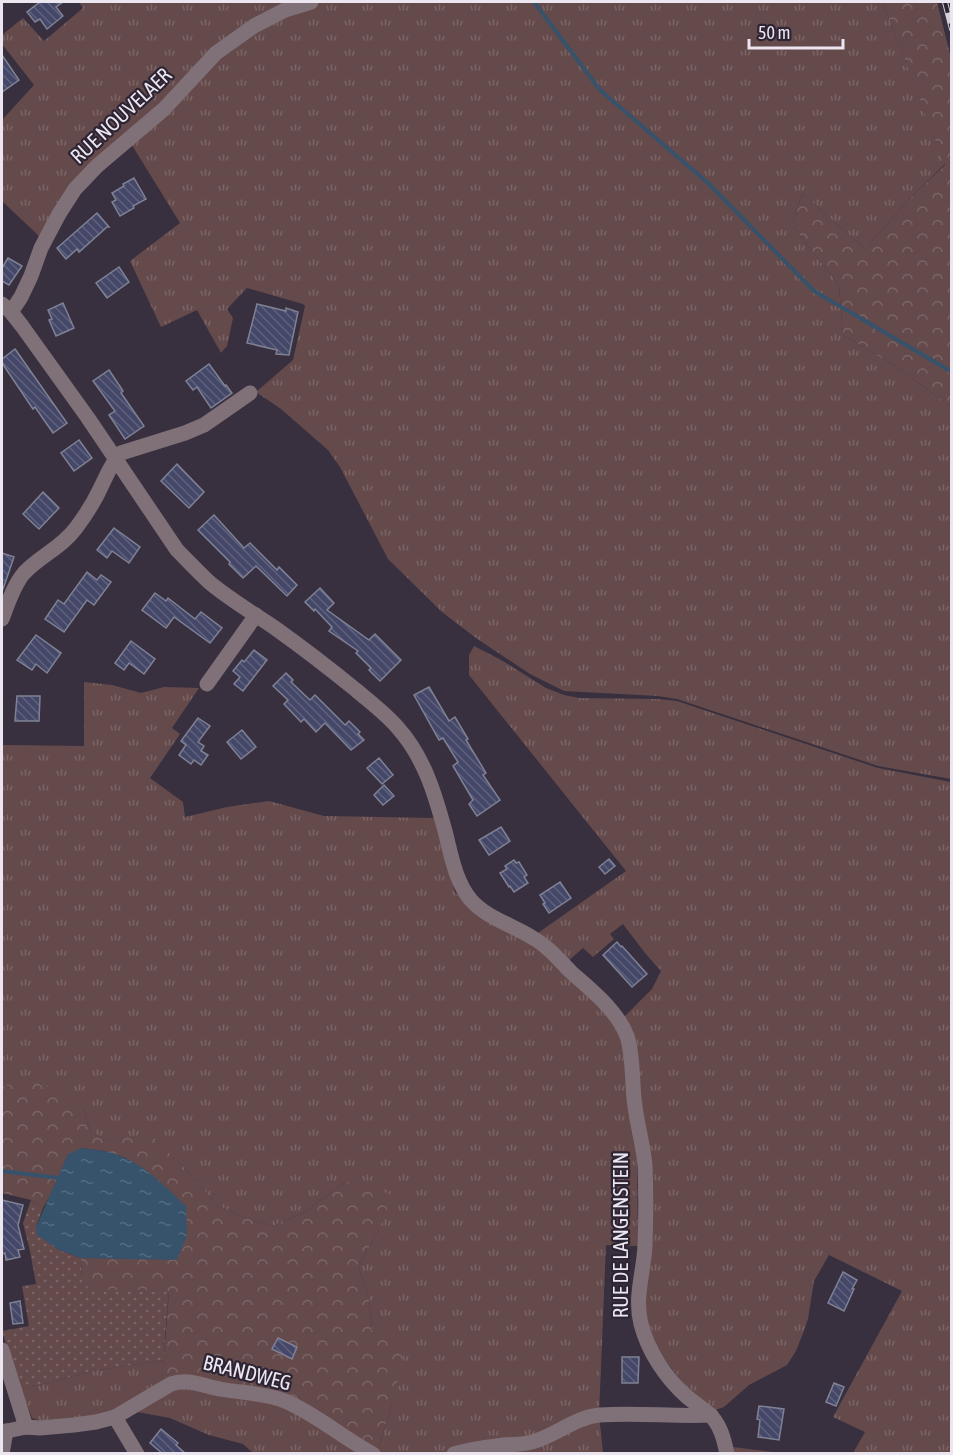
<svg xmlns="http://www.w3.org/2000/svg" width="953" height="1455" font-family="'Asap Condensed',sans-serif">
<defs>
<pattern id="grass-tufts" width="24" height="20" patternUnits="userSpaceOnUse" patternTransform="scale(1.5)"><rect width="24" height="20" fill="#654a4b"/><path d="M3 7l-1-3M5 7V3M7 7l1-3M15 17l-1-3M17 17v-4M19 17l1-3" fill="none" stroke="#7b6465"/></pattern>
<pattern id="forest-crowns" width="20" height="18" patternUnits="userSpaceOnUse" patternTransform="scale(1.5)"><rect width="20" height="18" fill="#654a4b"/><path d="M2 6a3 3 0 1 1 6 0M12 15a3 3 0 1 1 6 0" fill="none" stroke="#7b6465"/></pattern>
<pattern id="garden-dots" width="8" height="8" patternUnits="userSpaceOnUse" patternTransform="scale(1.5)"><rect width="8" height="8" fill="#654a4b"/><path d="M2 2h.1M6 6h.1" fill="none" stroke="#7b6465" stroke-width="1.8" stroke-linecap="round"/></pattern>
<pattern id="water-ripples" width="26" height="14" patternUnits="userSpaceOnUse" patternTransform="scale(1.5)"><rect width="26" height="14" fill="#37526b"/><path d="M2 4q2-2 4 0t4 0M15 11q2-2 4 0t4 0" fill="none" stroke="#546b80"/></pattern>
<pattern id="building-back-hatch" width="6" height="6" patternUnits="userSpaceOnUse" patternTransform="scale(1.5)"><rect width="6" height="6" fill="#444767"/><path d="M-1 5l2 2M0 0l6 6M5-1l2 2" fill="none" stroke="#5f627d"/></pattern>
</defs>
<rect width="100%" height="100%" fill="#382f3f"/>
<g fill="url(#grass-tufts)">
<path d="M79,2h219l-81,46 -177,189 -38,-36v-81l32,-35 -32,-41v-9l21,-17 21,23 39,-33z"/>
<path d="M322,2h562l1,6 60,156 -34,33 -46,52 -63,-56 -10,32 47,60 4,50 57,34 51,38v372l-73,-13 -201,-67 -19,-3 -94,-5 -34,-17 -54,-36 -34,-26 -54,-53 -48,-92 -12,-17 -47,-41 -25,-17 37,-32 12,-54 -2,-2 -56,-16 -20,21 6,9 -6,28 -6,7 -24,-43 -36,17 -31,-66 50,-38 -50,-81 78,-78 78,-51z"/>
<path d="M474,646l27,14 45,28 18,7 15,3 79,1 19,2 201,67 73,14v671h-98l12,-21 -32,-15 69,-126 -73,-36 -15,26 -6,38 -6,17 -6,15 -9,14 -38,20 -25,22 -12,4 -20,-16 -29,-38 -11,-18 -8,-28 -9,-271 -2,-9 -10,-13 29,-29 9,-18 -16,-18 -22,-29 -13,10 4,5 -21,18 -10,-9 -15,13 -30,-28 88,-62 -157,-196v-20z"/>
<path d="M84,682l28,3 29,8 23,-6 35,1 -27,40 8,6 -30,44 33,24 2,15 42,-10 42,-6 55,15 111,2 20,74 18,17 67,38 65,62 19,28 13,123 1,86 -32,-1 -7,170 4,38h-149l9,-3 -17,4 -69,-1 15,-48 -20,-74 -3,-34 -11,-31 21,-36 -34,-48 -40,30 -32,14 -30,-9 -26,-12 -34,-39 -33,-31 -47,5 -14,-12 -5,-19 -77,-24 -5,2v-342l82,1z"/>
<path d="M164,1360l-2,22 -50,29 -16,6 -54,5 -10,-4 -11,-28 71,-19z"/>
<path d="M182,1387l94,17 16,7 69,42h-108l-10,-9 -34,-9 -39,-17 -38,-7z"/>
<path d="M725,1446l56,7h-54z"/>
</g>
<g fill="url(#forest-crowns)">
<path d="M884,2h53l15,60 -1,345 -51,-38 -57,-34 -4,-50 -47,-60 10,-32 63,56 46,-52 34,-32 -60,-157z"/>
<path d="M35,1081l35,16 14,12 5,19 14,12 47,-6 33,32 34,39 26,12 30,9 32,-14 40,-30 26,3 21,11 -13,34 -21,36 11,31 3,34 18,2 15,17 -13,55 -15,48 -73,-42 -142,-29 7,-91 -80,-1 -7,-10 -1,-22 96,1 -28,-87 -25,-15 -20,-6 -22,-3 -31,46 -8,14 -12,-8 -29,-7v-106l5,-2z"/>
</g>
<path fill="url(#garden-dots)" d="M31,1200l12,8 -7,19 21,22 24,9 1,22 7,9 80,2 -4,45 -1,24 -72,11 -71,19 -19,-59 27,-5 -7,-40 14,-2 -6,-33 -7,-28z"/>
<path fill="url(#water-ripples)" d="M82,1148c14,2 29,3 41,9 25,10 44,32 63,49l1,30 -10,24 -96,-2 -24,-9 -20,-14 -1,-8 32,-73z"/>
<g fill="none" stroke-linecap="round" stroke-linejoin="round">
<g stroke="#37526b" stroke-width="4">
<path d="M534,2l66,88 108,93 106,108 138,81"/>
<path d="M2,1171l56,7"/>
</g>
</g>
<g fill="url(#building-back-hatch)" stroke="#7f8295" stroke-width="1.5">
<path d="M40,2h23l-7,5 7,9 -16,13 -7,-10 -5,3 -8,-10z"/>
<path d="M2,55l17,25 -17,12z"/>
<path d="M134,178l12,21 -13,7 1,2 -14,8 -8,-14 4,-2 -4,-7 12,-7 -1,-2z"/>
<path d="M97,213l12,14h-2l-28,25 -2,-3 -11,10 -9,-11z"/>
<path d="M8,258l14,8 -13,19 -7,-4v-13z"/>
<path d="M119,267l10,15 -22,16 -11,-15z"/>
<path d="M63,303l11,25 -18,8 -7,-16 3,-1 -4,-9z"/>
<path d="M257,304l29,7v-3l12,4 -9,43 -13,-1 1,-4 -30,-7z"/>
<path d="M15,349l52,74 -14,10 -18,-26 -2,2 -31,-46v-4z"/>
<path d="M209,364l16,22 1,-1 6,8 -21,15 -14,-21 -4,3 -7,-9z"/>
<path d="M109,370l14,21 -2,2 23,33 -19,13 -16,-24 6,-4 -22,-30z"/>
<path d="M79,440l13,18 -18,13 -13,-18z"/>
<path d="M177,464l27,28 -15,16 -28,-27z"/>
<path d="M43,492l16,16 -20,21 -16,-15z"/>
<path d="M214,515l30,33 6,-5 27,27 2,-3 18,18 -10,11 -31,-30 -13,12 -14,-14 1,-2 -32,-32z"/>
<path d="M114,528l26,19 -11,16 -17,-12 -5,7 -10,-8z"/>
<path d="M2,553l12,4 -11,32 -1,-1z"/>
<path d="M87,572l10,8 4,-5 10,7 -17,23 -7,-5 -23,32 -19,-13 13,-19 6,4z"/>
<path d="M320,588l14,15 -7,7 42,30 6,-6 26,26 -21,21 -11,-11 2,-2 -15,-15 2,-2 -29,-20 3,-4 -17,-18 -1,2 -9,-9z"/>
<path d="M155,593l11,8 2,-3 27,21 6,-7 21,16 -12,15 -36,-26 -8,11 -24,-18z"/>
<path d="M36,635l25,18 -14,20 -11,-9 -4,6 -15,-10z"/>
<path d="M131,641l24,18 -11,15 -15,-11 -5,7 -9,-7z"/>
<path d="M254,650l13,10 -24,31 -9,-7 6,-7 -7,-6 9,-11 2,2z"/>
<path d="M286,673l7,7 -2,2 19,18 5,-5 30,30 4,-4 11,11 -2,2 6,6 -13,10 -26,-27 -9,9 -12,-13 -3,3 -17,-18 4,-4 -15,-14z"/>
<path d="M429,687l20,34 6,-4 13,22 -2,1 20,33 -3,2 17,25 -23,16 -8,-12 4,-4 -20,-34 5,-4 -15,-24 -4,2 -25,-45z"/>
<path d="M17,696h23l-1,25h-24z"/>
<path d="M198,718l12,8 -12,16 6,4 -3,5 7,4 -7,10 -7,-5 -3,4 -12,-9 7,-10 -5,-4z"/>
<path d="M242,730l14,17 -15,12 -14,-17z"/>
<path d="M379,758l14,17 -11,9 -15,-16z"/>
<path d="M384,785l10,11 -11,9 -9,-10z"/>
<path d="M501,827l9,14 -21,14 -10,-15z"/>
<path d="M609,859l6,7 -10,8 -6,-7z"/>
<path d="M514,860l2,3 3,-1 8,13 -3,2 4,6 -14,9 -4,-6 -1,1 -9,-14 7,-4 -2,-3z"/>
<path d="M560,882l11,16 -22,15 -6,-9 2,-1 -5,-8z"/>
<path d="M617,942l4,5 1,-1 25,28 -15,13 -29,-32z"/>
<path d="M2,1200l21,5 -5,20 6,24 -6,1 2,7 -14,3 -1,-7 -3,1z"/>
<path d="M843,1272l14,8 -5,9h2l-10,22 -16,-8z"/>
<path d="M20,1301l3,22 -10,1 -3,-21z"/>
<path d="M278,1338l19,9 -5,12 -20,-10z"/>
<path d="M622,1357h17l-1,26h-16z"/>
<path d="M834,1383l10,4 -8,19 -10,-4z"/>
<path d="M759,1406l25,3 -5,31 -21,-3 2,-17 -3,-1z"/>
<path d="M161,1429l17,14 -2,2 10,9h-23l-13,-11z"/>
</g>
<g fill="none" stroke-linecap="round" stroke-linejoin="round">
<g stroke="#807078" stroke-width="15">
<path d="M2,304l9,8 11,14 66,92 89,132c11,11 21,22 32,32 20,17 44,31 66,46 28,20 54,40 81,62 14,12 30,24 42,38 26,29 37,66 47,103 6,23 10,49 25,68 16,19 43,26 63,39 15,8 26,22 38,34 20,18 46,38 56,64 6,19 5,42 7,62 2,23 9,45 11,67 1,27 1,54 0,80 -1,27 -11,52 -4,79 7,27 24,53 45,72 7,6 15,11 22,17 12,10 16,26 19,41"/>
<path d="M11,312l10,-15 10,-21 10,-28 18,-34 16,-25 22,-23 67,-57 52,-56 38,-27 31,-16 26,-8"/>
<path d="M2,619c6,-15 11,-33 22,-46 16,-17 37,-25 52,-45 9,-12 18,-26 24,-39 6,-12 11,-26 21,-36l64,-20 19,-8 46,-32"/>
<path d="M207,684l49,-69"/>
<path d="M2,1350l24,77"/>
<path d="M115,1417l22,37"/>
<path d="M2,1432l24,-5 14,1 34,-3 22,-3 19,-5 56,-33c20,-6 30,2 49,5 21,4 45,4 65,12 31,13 58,37 88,53"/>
<path d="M2,1454l4,-23"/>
<path d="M454,1454c17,-5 33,-7 50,-9 9,-1 19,0 28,-3 23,-6 43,-25 68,-27 37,-3 74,2 111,0"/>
</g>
<defs>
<path id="rail" d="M945,2l7,27"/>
</defs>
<use href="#rail" stroke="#d5cfd9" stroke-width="6"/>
<use href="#rail" stroke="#2e2534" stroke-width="4" stroke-dasharray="11" stroke-linecap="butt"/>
</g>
<g text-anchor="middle" stroke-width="4.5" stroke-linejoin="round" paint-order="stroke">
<g font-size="21" fill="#ece6f0" stroke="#2e2534">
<text transform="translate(121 116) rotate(-43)" y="7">RUE NOUVELAER</text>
<text transform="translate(621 1235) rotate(-90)" y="7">RUE DE LANGENSTEIN</text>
<text transform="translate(247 1373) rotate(14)" y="7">BRANDWEG</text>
</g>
</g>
<rect width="953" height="1455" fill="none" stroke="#ece6f0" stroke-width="6"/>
<path d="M749 39v9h94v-9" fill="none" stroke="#ece6f0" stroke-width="3"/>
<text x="758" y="39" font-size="18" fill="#ece6f0" stroke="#2e2534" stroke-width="4.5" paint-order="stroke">50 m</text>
</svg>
